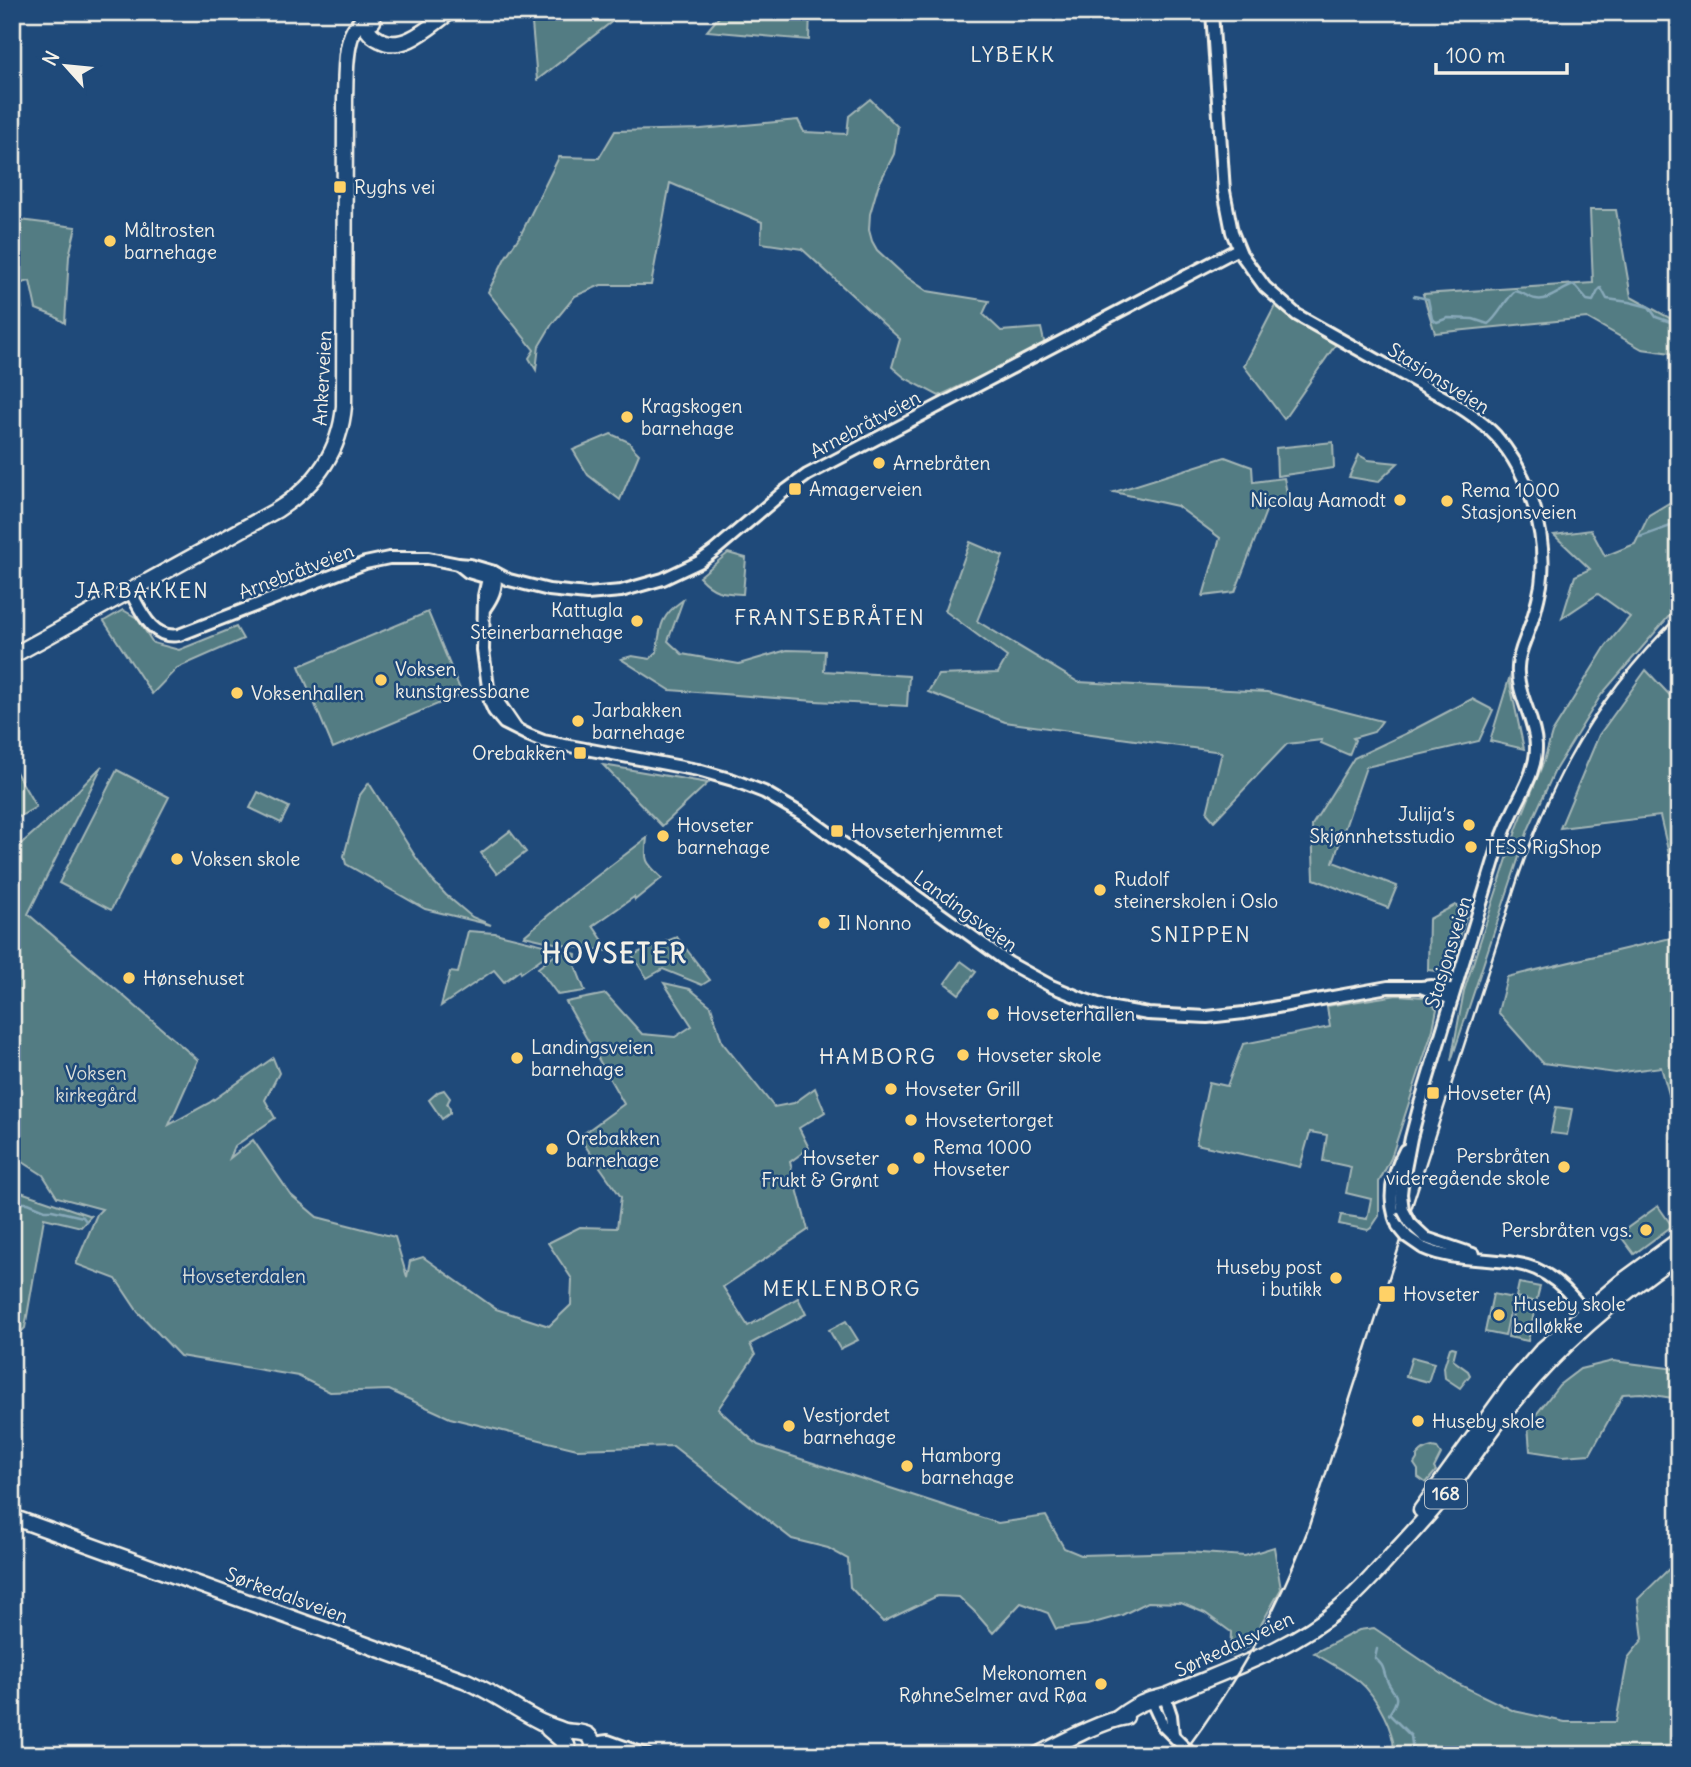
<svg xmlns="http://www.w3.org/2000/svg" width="1691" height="1767" font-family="Delius,sans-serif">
<rect width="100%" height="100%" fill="#1f4a7a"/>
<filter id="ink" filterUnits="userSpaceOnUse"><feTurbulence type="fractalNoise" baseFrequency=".0143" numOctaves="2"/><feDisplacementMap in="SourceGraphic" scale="14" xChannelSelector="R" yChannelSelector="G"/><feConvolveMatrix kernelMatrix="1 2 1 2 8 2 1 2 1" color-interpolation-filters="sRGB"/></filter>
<g filter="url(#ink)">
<g fill="#537c83" stroke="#a4b6b6" stroke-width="2">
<path d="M531,12h87l1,4 -82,64z"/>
<path d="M723,12h87l-1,28 -102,-9z"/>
<path d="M870,99l28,28 -4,27 -16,32 -8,28 -1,16 3,11 5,9 27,25 23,16 62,10 -6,13 18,17 40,-3 4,18 -106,50 -34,-18 -13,-11 8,-28 -98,-90 -41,-6 1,-21 -92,-39 -19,102h-50l-26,11 -23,28 -13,22 -3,24 -7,-12 5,-8 -46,-58 17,-34 16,-24 38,-77 40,1 16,-27 86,-2 97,-9 6,12 43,2 2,-18z"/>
<path d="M1590,210h26l15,87 48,26v31l-37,-5 -55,-31 -152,15 -12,-39 170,-11z"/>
<path d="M12,219l64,8 -7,29 -4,67 -11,-7 -18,-7 -6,-28 -12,3 4,24 -10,1z"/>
<path d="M1275,306l61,38 -52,75 -40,-53z"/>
<path d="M611,434l18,8 3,5 7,7 -19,46 -32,-25 -15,-25z"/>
<path d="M1333,442l1,26 -57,8 -1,-28z"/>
<path d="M1359,455l9,5 30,3 -20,19 -29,-5z"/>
<path d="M1225,457l27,10 1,15 31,-4 4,20 -16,5 -6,8 -31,81 -32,4 17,-58 -43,-32 -63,-14z"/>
<path d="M1679,497v110l-9,8 -69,80 -46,75 -27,60 -77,231 13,-70 53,-163 27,-67 8,-28 54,-87 24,-29 -32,-23 -36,24 13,-42 15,-7 -36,-34 37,-5 14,26 30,-12 14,-29z"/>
<path d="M970,542l33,14 -26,65 101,61 189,10 115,29 -8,11 -21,6 2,2 -6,15 -28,-12 1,-3 -35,4 -73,77 -7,-8 15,-61 -217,-30 -77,-30 10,-17 60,-2 9,-16 -62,-46z"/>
<path d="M728,553l18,5 -3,36c-21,-1 -29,-1 -44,-17z"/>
<path d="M683,600l-15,41 14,13 57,10 48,-14 38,1 -1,20 85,5 -2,30 -92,-5 -145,-11 -49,-31 11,-3 18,3 7,-7c3,-25 3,-36 26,-52z"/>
<path d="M123,610l14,8 16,25 26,7 57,-23 7,12 -66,29 -25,26 -48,-73z"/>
<path d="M428,612l34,82 -129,54 -34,-82z"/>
<path d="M1646,670l33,35v156l-8,2 -11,-47 -100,12 39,-93z"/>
<path d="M1509,679l15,70 -34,-8z"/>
<path d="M1472,699l21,11 -14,31 -113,26 -33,95 64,24 -9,22 -74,-29 -2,-54 42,-67 57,-27z"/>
<path d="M12,765l24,42 -24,14z"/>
<path d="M603,765l105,18 -46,43z"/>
<path d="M102,766l-74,148 170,146 -29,65 40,-22 64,-45 6,15 -14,27 10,18 -40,28 -5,12 23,-18 38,55 26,22 78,20 12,40 3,-16 13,-4 73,52 53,17 22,-21 1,-26 -24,-36 32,-16 37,1 4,-31 -42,-60 45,-33 -58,-102 40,-8 36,40 33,3 17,-11 -28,-43 26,6 21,17 11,36 52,65 20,-4 21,-15 10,24 -26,16 10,20 -19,14 18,68 -85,57 25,39 50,-28 8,16 -56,30 5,11 -37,54 40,36 240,78 48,-7 18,32 17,7 105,-3 59,4 29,-9 7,42 -32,57 -19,10 1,-24 -26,-19 -24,-10 -33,-1 -26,13 -35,10 -31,4 -8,-16 -27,-10 -28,30 -19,-22 -15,-14 -22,-1 -54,26 -33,-35 -2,-28 -20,-11 -36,-9 -119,-93 -96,3 -127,-31 -61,-28 -59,2 -32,-16 -118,-20 -42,-44 -22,-33 -40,-15 21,-50 5,-5 -45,-12 -14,-22 -31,-20v-281l9,-2 -6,-23 40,-35z"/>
<path d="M117,770l52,27 -58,113 -52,-27z"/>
<path d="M369,783l46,73 17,24 14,15 26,22 19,8 -66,-16 -79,-45 -2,-8 16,-61z"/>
<path d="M258,792l31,15 -8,16 -31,-15z"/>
<path d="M510,831l16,21 -29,22 -16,-21z"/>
<path d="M647,838c-3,23 -2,24 15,40l-27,22 -1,-3 -41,29 17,25 -38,-4 -48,-11 48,-41z"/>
<path d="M1455,905l13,6 -19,61 -21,-2 1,-51z"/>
<path d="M468,931l27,2 61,15 -35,25 -1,-3 -16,12 -10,-12 -53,36 9,-34 8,1z"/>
<path d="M1679,936v186l-3,-4 -15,-51 -46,6 -72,-10 -45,-51 9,-35z"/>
<path d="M677,937l33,43 -8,5 -39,-16 -16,9 -15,-23z"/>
<path d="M562,950l14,4 -1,11 10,26 -27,4 -20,-27z"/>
<path d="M961,961l15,11 -17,22 -14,-11z"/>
<path d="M1397,995l27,2 13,12 -4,20 -42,129 -12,24v34l-8,12 -3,2 -29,-6 2,-9 26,4 4,-20 -25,-6 5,-26 -28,-6 4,-26 -17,-3 -10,35 -104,-23 13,-62 18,4 16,-42 87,-17 -3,-21z"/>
<path d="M444,1090l6,8 -3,6 3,5v4l-8,6 -13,-19 9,-8z"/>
<path d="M1556,1107l16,2 -5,26 -16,-2z"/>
<path d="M12,1189l79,27 -10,11 -37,-9 -19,110 -13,13z"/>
<path d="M1658,1206l14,20 -38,28 -15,-20z"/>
<path d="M1519,1283l21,4 -4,15 -20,-5z"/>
<path d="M1493,1294l20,4 -8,38 -20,-4z"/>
<path d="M1516,1299l20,4 -8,38 -20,-4z"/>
<path d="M846,1321l12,19 -18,9 -11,-19z"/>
<path d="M1452,1347l4,1 -3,12 15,11 2,4 -10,13 -15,-10 -1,-11 6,-19z"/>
<path d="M1412,1357l22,6 -6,19 -22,-6z"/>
<path d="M1613,1361l63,8 3,2v28l-38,-6 -18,1 -33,60 -27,2 -33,-5 -2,-26 31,-40 21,-16z"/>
<path d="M1432,1447l5,1 4,6 -7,14 2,3 -10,12 -8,-6v-7l-4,-6 3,-5v-3c4,-5 9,-8 15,-9z"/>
<path d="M1678,1560l1,195h-286c5,-19 -18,-61 -33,-73 -13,-11 -31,-19 -46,-29l45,-23 15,-2 80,54 60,29 51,11h51l12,-64 15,-19 -5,-40z"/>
</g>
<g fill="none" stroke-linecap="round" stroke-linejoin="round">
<g stroke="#88a9b9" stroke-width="2.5">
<path d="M1414,296l14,3 4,20 5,3 11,-4 25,1 15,5c10,-7 17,-24 27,-33 8,1 13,7 21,8 13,3 26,-11 38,-14l13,15 6,1 5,-10 3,-3 6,11 22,3 20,5 7,10 23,8"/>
<path d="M1640,537l39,-14"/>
<path d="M12,1202l4,1h12l17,7h7l31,7 3,4"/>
<path d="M1377,1649l-2,9c10,10 7,8 11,20 6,18 18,14 3,36l22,22 2,16 12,2 26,-4"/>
<path d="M1463,1748l12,-1 25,8"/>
</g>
<defs>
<g id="minor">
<path d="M1212,12l12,179 8,41 9,22 24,33 32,28 148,83c18,11 36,22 51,38 34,38 52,99 45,149 -3,16 -7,32 -13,47 -4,11 -10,23 -10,35 -2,27 17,51 18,78 1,25 -14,47 -24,69 -8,17 -14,33 -19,50l-73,240 -9,34 -9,47 -1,9 2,16"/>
<path d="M458,564l10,8 24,7"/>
<path d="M494,572l-6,6 -4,18 -1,54 7,52 4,9 10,12 24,12 15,6 155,29 35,10 31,12 41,24 204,147 42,23 32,13 25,8 40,7 59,3 37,-4 144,-26h33l11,-1 22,4"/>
<path d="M130,591c11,20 22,49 49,44l186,-72 24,-5h39l30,6 12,1 24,7 15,8 40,10 38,4 34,-3 42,-12 36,-17 15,-11 67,-57 26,-19 431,-226"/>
<path d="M485,608c7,-10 13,-21 10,-33"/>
<path d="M490,690l26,38"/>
<path d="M1421,987l31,12"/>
<path d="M1398,1226c-12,-27 -6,-51 7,-76"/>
<path d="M1426,1238l47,16"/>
<path d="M1423,1248c35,16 77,7 113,21 15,7 27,17 38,30 5,6 9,12 15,16"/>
<path d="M1165,1697l6,18 2,20"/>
<path d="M1151,1700l12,26 29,29"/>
<path d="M593,1743l15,-2 39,14"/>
</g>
<g id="major">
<path d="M361,13c2,12 8,22 19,27 24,13 51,-15 70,-28"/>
<path d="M12,656l265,-146c38,-24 63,-58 67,-104l1,-307c1,-18 -2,-68 17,-77 4,-2 7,-1 11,-1"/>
<path d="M1421,1510l89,-123 33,-38 77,-66 59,-43"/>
<path d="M12,1517l452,163c27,11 51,29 77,42 7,3 14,5 21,8 8,3 20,1 26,5 7,6 6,13 1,20"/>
<path d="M1118,1718c10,-8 20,-14 32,-18 7,-2 14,-3 21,-6 58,-25 119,-44 169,-86 19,-16 35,-34 52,-53 20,-22 41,-44 59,-68 22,-30 42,-61 66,-89 46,-56 103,-104 162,-144"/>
<path d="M548,1729l19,16 3,10"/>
<path d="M1037,1755c24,-12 64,-34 89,-38"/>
</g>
</defs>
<use href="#minor" stroke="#f4f1e8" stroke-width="16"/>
<use href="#major" stroke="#f4f1e8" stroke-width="19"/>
<use href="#minor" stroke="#1f4a7a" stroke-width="10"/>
<use href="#major" stroke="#1f4a7a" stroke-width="14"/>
<path stroke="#f4f1e8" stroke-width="2.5" d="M1182,1755c54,-72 93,-140 125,-223l211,-654c14,-41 30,-81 51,-119 28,-52 67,-102 110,-144"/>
<defs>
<g id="minor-bridge">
<path d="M1403,1210l7,13 16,15"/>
<path d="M1398,1226l9,11 16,11"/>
</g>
</defs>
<use href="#minor-bridge" stroke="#f4f1e8" stroke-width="16" stroke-linecap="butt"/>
<use href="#minor-bridge" stroke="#1f4a7a" stroke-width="10"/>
</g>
</g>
<g fill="#ffd166" stroke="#1f4a7a" stroke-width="2.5">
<rect x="333" y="180" width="14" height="14" rx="3.5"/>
<circle cx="110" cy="241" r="7"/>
<circle cx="627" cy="417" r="7"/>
<circle cx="879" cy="463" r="7"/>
<rect x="788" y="482" width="14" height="14" rx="3.5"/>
<circle cx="1400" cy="500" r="7"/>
<circle cx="1447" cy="501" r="7"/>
<circle cx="637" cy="621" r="7"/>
<circle cx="381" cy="680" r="7"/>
<circle cx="237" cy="693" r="7"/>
<circle cx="578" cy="721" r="7"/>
<rect x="573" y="746" width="14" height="14" rx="3.5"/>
<circle cx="1469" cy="825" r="7"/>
<rect x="830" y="824" width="14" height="14" rx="3.5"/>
<circle cx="663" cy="836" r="7"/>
<circle cx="1471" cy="847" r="7"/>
<circle cx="177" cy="859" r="7"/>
<circle cx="1100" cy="890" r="7"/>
<circle cx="824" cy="923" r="7"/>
<circle cx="129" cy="978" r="7"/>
<circle cx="993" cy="1014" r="7"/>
<circle cx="963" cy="1055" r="7"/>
<circle cx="517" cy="1058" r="7"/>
<circle cx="891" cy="1089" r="7"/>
<rect x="1426" y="1086" width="14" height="14" rx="3.5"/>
<circle cx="911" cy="1120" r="7"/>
<circle cx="552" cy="1149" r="7"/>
<circle cx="919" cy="1158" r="7"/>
<circle cx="1564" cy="1167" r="7"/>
<circle cx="893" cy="1169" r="7"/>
<circle cx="1646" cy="1230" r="7"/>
<circle cx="1336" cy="1278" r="7"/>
<rect x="1378" y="1285" width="18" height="18" rx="3.5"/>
<circle cx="1499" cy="1315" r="7"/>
<circle cx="1418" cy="1421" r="7"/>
<circle cx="789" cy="1426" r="7"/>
<circle cx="907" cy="1466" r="7"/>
<circle cx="1101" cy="1684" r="7"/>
</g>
<g text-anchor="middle" stroke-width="5" stroke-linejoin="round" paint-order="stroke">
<rect fill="#1f4a7a" stroke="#b4bfc7" stroke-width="2" x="1425" y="1479.5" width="42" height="29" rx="5"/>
<g font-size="18" font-weight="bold" fill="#f4f1e8">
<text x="1446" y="1500">168</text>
</g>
<g font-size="19" fill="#f4f1e8" stroke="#1f4a7a" text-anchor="start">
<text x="354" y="194">Ryghs vei</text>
<text x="124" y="237">Måltrosten<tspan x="124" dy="22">barnehage</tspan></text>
<text x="641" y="413">Kragskogen<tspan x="641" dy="22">barnehage</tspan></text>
<text x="893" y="470">Arnebråten</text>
<text x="809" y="496">Amagerveien</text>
<text x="1461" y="497">Rema 1000<tspan x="1461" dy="22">Stasjonsveien</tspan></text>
<text x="1386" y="507" text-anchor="end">Nicolay Aamodt</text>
<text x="623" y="617" text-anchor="end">Kattugla<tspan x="623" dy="22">Steinerbarnehage</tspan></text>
<text x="395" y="676">Voksen<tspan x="395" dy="22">kunstgressbane</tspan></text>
<text x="251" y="700">Voksenhallen</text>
<text x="592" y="717">Jarbakken<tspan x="592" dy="22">barnehage</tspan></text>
<text x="566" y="760" text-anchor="end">Orebakken</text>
<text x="1455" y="821" text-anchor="end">Julija’s<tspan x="1455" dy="22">Skjønnhetsstudio</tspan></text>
<text x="677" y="832">Hovseter<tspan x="677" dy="22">barnehage</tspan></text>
<text x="851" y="838">Hovseterhjemmet</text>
<text x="1485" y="854">TESS RigShop</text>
<text x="191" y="866">Voksen skole</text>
<text x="1114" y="886">Rudolf<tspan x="1114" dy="22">steinerskolen i Oslo</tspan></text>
<text x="838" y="930">Il Nonno</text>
<text x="143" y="985">Hønsehuset</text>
<text x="1007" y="1021">Hovseterhallen</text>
<text x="531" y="1054">Landingsveien<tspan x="531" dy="22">barnehage</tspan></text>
<text x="977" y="1062">Hovseter skole</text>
<text x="905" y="1096">Hovseter Grill</text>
<text x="1447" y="1100">Hovseter (A)</text>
<text x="925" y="1127">Hovsetertorget</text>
<text x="566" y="1145">Orebakken<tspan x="566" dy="22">barnehage</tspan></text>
<text x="933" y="1154">Rema 1000<tspan x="933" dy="22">Hovseter</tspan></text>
<text x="1550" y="1163" text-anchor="end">Persbråten<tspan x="1550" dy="22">videregående skole</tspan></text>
<text x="879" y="1165" text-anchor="end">Hovseter<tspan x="879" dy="22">Frukt &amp; Grønt</tspan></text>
<text x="1632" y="1237" text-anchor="end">Persbråten vgs.</text>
<text x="1322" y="1274" text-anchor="end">Huseby post<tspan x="1322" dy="22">i butikk</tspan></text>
<text x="1403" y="1301">Hovseter</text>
<text x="1513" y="1311">Huseby skole<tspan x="1513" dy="22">balløkke</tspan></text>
<text x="803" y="1422">Vestjordet<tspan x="803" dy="22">barnehage</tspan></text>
<text x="1432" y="1428">Huseby skole</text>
<text x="921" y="1462">Hamborg<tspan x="921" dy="22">barnehage</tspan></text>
<text x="1087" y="1680" text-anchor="end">Mekonomen<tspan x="1087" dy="22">RøhneSelmer avd Røa</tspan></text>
</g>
<g font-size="19" fill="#f4f1e8" stroke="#1f4a7a">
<text transform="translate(322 378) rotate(-87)" y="7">Ankerveien</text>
<text transform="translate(1439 378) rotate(32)" y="7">Stasjonsveien</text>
<text transform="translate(865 424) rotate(-28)" y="7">Arnebråtveien</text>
<text transform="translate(296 571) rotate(-21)" y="7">Arnebråtveien</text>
<text transform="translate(966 911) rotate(36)" y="7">Landingsveien</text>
<text transform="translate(1448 952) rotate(-73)" y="7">Stasjonsveien</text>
<text transform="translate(287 1595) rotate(20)" y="7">Sørkedalsveien</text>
<text transform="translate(1234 1644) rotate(-25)" y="7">Sørkedalsveien</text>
</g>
<g font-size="19" fill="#dcdfd9" stroke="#1f4a7a">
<text x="96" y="1080">Voksen<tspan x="96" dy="22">kirkegård</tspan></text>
<text x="244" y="1283">Hovseterdalen</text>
</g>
<g font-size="21" letter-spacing="2" fill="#f4f1e8" stroke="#1f4a7a">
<text x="1013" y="62">LYBEKK</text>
<text x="142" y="598">JARBAKKEN</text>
<text x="830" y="625">FRANTSEBRÅTEN</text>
<text x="1201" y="942">SNIPPEN</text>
<text x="878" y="1064">HAMBORG</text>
<text x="842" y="1296">MEKLENBORG</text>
</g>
<g font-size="26" font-weight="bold" letter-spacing="2" fill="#f4f1e8" stroke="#1f4a7a">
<text x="615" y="963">HOVSETER</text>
</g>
</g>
<rect width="1691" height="1767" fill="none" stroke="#1f4a7a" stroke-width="42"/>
<rect x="21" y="21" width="1649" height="1725" fill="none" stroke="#f4f1e8" stroke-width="2.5" filter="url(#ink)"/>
<g transform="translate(66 66) rotate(297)" stroke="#1f4a7a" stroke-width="5" paint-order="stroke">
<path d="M0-5L12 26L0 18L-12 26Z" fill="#f4f1e8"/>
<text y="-10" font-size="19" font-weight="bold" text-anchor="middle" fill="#f4f1e8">N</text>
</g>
<path d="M1436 63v10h131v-10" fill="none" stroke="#f4f1e8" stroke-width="3.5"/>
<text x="1446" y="63" font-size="21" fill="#f4f1e8" stroke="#1f4a7a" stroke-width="5" paint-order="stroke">100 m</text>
</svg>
